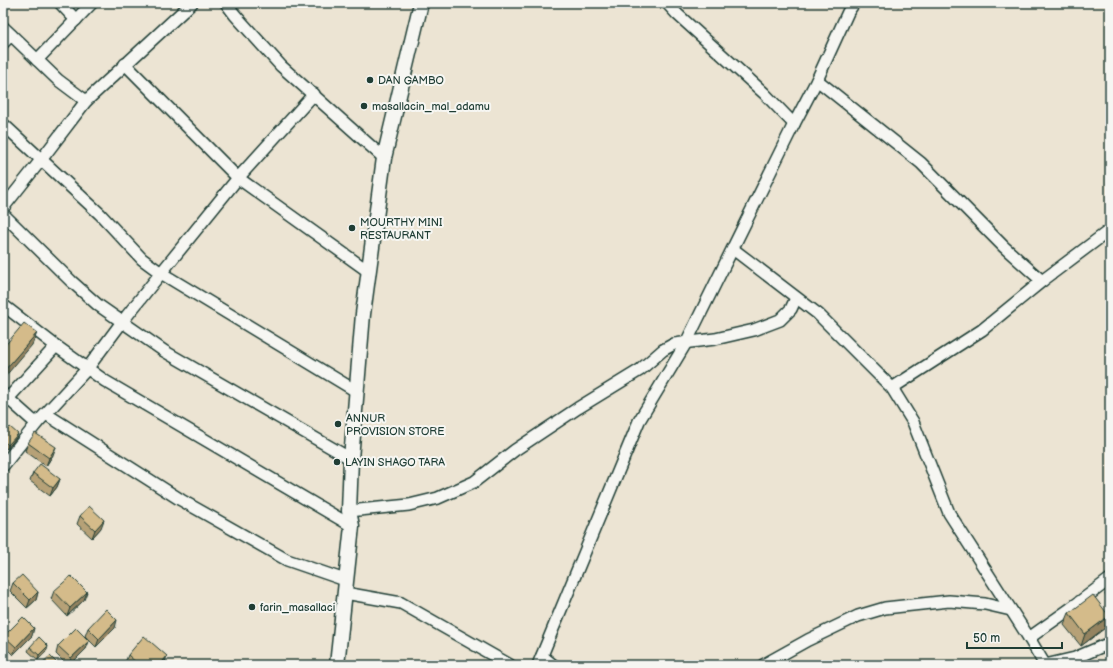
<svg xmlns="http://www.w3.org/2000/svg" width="1113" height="668" font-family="'Balsamiq Sans',sans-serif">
<rect width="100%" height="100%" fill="#ece4d3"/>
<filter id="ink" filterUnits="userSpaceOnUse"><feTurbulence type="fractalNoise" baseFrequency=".025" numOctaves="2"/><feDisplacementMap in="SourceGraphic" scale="8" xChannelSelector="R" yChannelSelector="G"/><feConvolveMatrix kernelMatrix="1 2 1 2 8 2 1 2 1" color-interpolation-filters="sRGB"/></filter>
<g filter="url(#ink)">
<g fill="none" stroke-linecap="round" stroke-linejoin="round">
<defs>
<g id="minor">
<path d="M60,3l16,17"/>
<path d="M226,3l9,12 46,51 103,92"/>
<path d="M667,3l10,11 87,79 30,31"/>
<path d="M3,27l55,53 28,21"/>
<path d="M3,43l8,-8"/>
<path d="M37,60l55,-57"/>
<path d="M125,64l113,114 130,93"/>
<path d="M817,80l104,83 83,84 38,34"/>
<path d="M3,124l97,90 42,45 19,14 195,118"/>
<path d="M3,208l38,-48 45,-59 106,-98"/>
<path d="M3,214l68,67 27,24 66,46 187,108"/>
<path d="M733,249l85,65 74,74 21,34 36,91 80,125 16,27"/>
<path d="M3,305l53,41 49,35 247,145"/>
<path d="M892,388l90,-58 60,-49 68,-51"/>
<path d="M3,394l28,25 6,4"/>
<path d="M3,404l53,-58"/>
<path d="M46,414l135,86 106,60 58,20"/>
<path d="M3,466l34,-43 50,-54 35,-47 39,-49 77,-95 76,-84"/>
<path d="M349,511l60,-6 29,-7 36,-16 41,-32 63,-42 62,-38 23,-20 11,-6 41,-5 39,-9 26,-10 11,-11 5,-11"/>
<path d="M345,593l56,10 109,62"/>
<path d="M1029,638l41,-29 40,-30"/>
<path d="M542,656l11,9"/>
<path d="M538,665l101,-244 47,-78 108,-219 23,-44 31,-68 6,-9"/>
<path d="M763,665l45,-25 50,-24 27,-8 64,-7 36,3 26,6"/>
<path d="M1045,665l30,-7 35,-15"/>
</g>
<path id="tertiary" d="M337,665l15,-139 -3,-15 2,-52 12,-145 21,-156 37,-155"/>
</defs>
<use href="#minor" stroke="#1f3d34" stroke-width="14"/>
<use href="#tertiary" stroke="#1f3d34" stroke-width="17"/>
<use href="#minor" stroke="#f6f6f2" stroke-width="11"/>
<use href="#tertiary" stroke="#f6f6f2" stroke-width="14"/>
</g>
<g fill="#b6a177" stroke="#1f3d34">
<path d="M3,434l13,4 -9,11 -4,-3z"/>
<path d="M28,443l25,12 -7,11 -21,-15z"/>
<path d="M33,473l27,6 -3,8 -7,9 -20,-15z"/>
<path d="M80,516l21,12 -9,10 -15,-14z"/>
<path d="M1110,582v19l-5,-6 4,-12z"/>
<path d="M13,583l25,9 -2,8 -9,8 -17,-17z"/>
<path d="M54,591l30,9 -17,16 -16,-17z"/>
<path d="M1069,613l36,15 -24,18 -17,-21z"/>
<path d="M88,628h27l-19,19 -11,-11z"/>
<path d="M4,636h28l-19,19 -10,-10v-5z"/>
<path d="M89,641l-3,8 -16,16h-3l-11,-11 2,-8z"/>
<path d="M30,647l17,3 -9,10 -10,-9z"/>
<path d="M128,655l36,10h-40z"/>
</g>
<g fill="#948361" stroke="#1f3d34">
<path d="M37,333l-5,12 -29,34v-5l1,-3z"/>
<path d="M18,434l-2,4 -9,11 1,-4z"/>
<path d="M56,447l-3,8 -7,11 3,-8z"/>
<path d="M60,479l-3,8 -7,9 3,-8z"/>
<path d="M104,520l-3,8 -9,10 3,-8z"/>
<path d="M38,592l-2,8 -9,8 3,-8z"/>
<path d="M87,592l-3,8 -17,16 3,-8z"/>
<path d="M1109,616l-4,12 -24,18 4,-12z"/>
<path d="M117,620l-2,8 -19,19 3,-8z"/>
<path d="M34,628l-2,8 -19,19 3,-8z"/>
<path d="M89,641l-3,8 -16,16h-1l2,-7z"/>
<path d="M48,646l-1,4 -9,10 1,-5z"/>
<path d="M167,656l-3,9h-4z"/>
</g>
<g fill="#d4bb8a" stroke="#1f3d34">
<path d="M24,323l13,10 -33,38 -1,-1v-22z"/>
<path d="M10,427l8,7 -10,11 -5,-5v-6z"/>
<path d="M35,433l21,14 -7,11 -21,-15z"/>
<path d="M40,464l20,15 -7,9 -20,-15z"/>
<path d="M89,506l15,14 -9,10 -15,-14z"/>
<path d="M22,575l16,17 -8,8 -17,-17z"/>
<path d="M71,576l16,16 -17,16 -16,-17z"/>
<path d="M1093,595l16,21 -24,18 -16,-21z"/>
<path d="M106,609l11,11 -18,19 -11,-11z"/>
<path d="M23,617l11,11 -18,19 -12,-11z"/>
<path d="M76,628l13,13 -18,17 -13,-12z"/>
<path d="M144,636l23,20 -7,9h-21l-11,-10z"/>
<path d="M39,637l9,9 -9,9 -9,-8z"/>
<path d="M50,656l9,9h-16l-2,-1z"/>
<path d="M111,661l3,4h-7z"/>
</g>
</g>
<g fill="#1f3d34" stroke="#f6f6f2" stroke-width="1.5">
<circle cx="370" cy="80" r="4"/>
<circle cx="364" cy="106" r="4"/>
<circle cx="352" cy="228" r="4"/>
<circle cx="338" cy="424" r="4"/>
<circle cx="337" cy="462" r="4"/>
<circle cx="252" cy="607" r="4"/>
</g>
<g text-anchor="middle" stroke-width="4" stroke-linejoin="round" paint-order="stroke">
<g font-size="11" fill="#1f3d34" stroke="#f6f6f2" text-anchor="start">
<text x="378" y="84">DAN GAMBO</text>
<text x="372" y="110">masallacin_mal_adamu</text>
<text x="360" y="226">MOURTHY MINI<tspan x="360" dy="13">RESTAURANT</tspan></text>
<text x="346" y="422">ANNUR<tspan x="346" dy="13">PROVISION STORE</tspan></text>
<text x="345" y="466">LAYIN SHAGO TARA</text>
<text x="260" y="611">farin_masallaci</text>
</g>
</g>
<rect width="1113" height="668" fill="none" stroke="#f6f6f2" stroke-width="16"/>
<rect x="8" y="8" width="1097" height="652" fill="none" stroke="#1f3d34" stroke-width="1.5" filter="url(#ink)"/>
<path d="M967 642v6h95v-6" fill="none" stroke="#1f3d34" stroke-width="2"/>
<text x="973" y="642" font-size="12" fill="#1f3d34" stroke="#f6f6f2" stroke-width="3" paint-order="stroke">50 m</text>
</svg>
